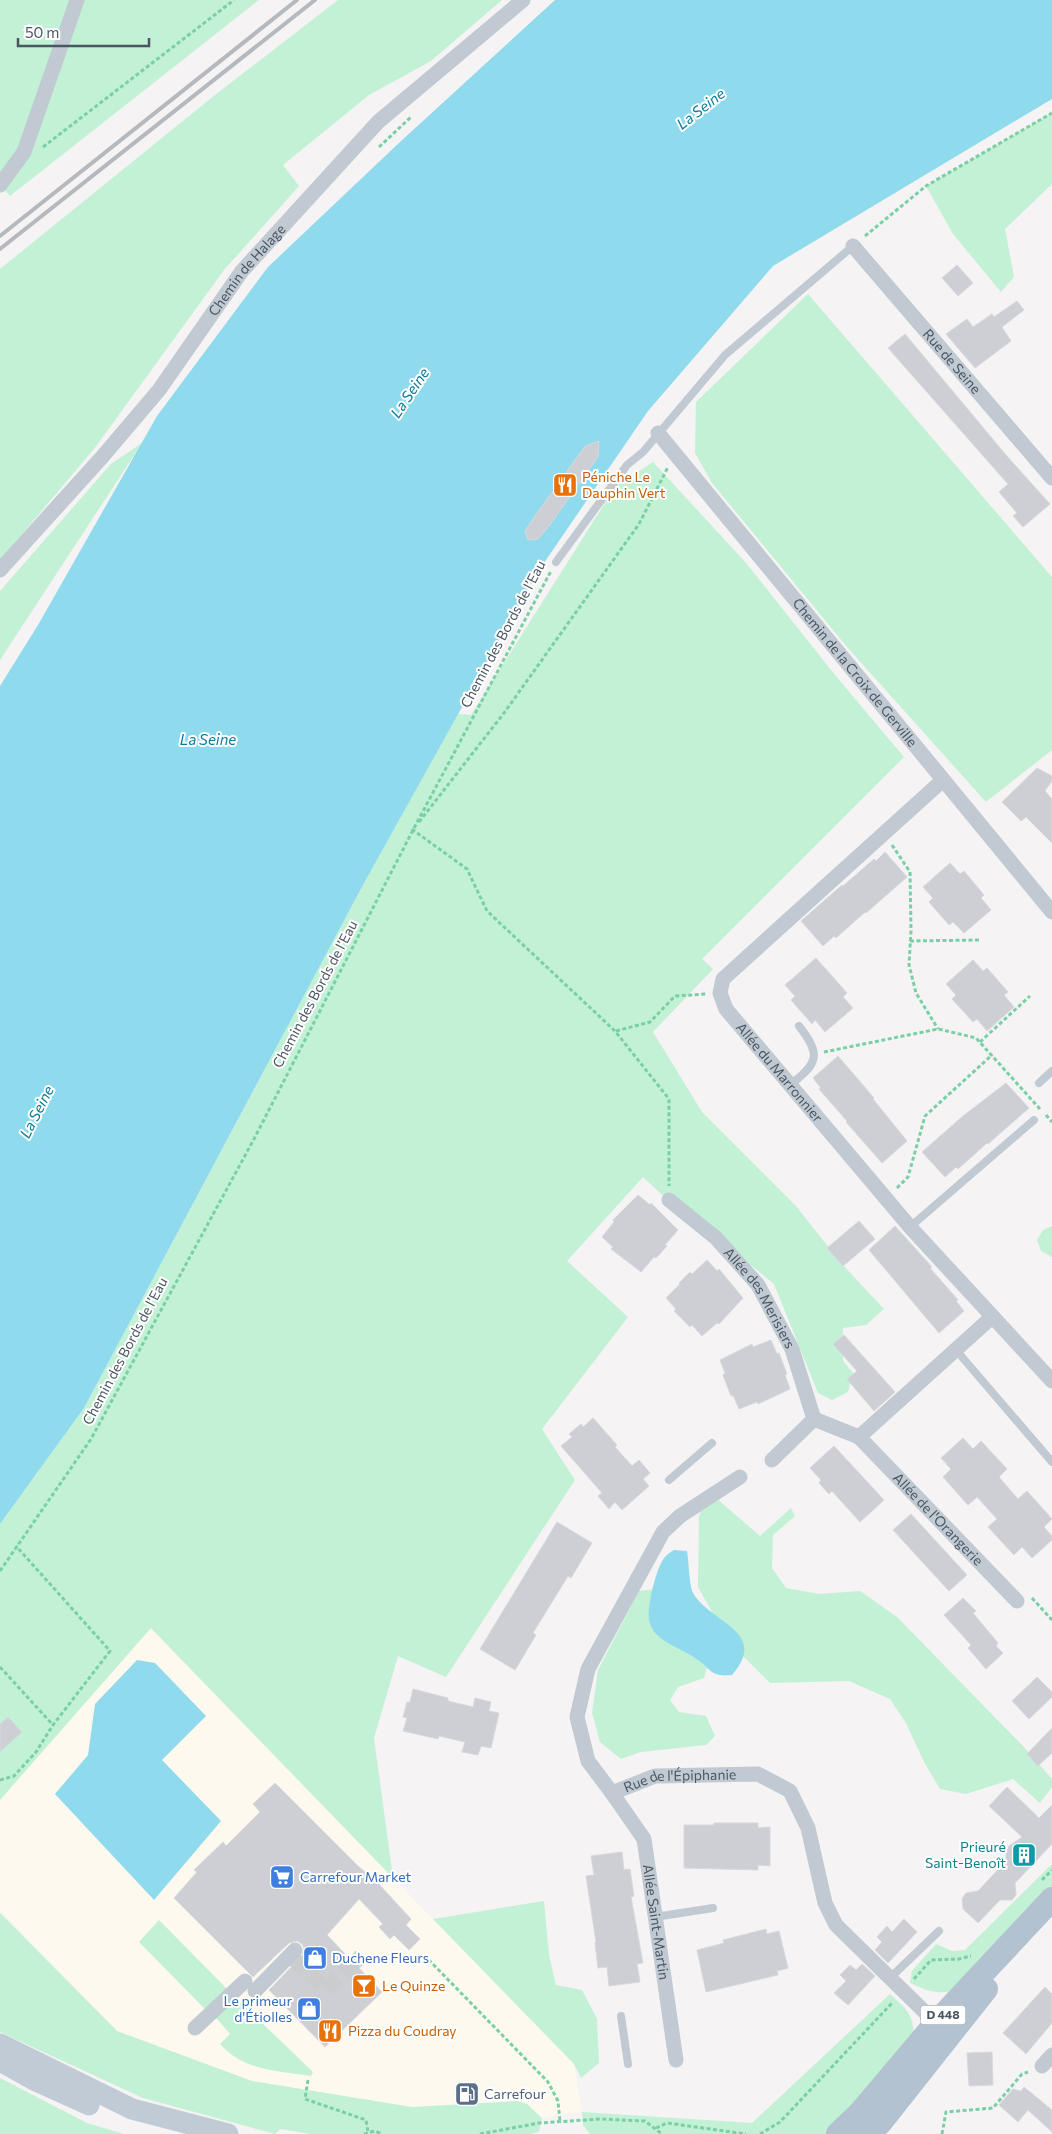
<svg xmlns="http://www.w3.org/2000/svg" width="1052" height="2134" font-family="Commissioner,sans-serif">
<rect width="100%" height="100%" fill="#f5f3f3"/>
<path fill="#fdf9ef" d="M150,1628l424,436 8,48 -85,13 -88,-14 -157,-30 -135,-50 -117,-121v-110z"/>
<g fill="#c3f1d5">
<path d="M0,0h259l-249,196 -10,-11z"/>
<path d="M338,0h164l-71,61 -62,34 -86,70 16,21 -75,84 -130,179 -94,111v-291l215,-174z"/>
<path d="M1052,113v71l-47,45 9,48 -13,15 -48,-58 -27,-48z"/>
<path d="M808,294l244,283v173l-66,52 -139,-155 -135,-164 -17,-30 1,-51z"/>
<path d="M142,443l-142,217v-69l111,-127z"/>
<path d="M653,462l94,102 88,111 69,82 -202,202 11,10 -60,63 49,80 94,94 45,57 43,46 -18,16 -23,3v33l10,12 -5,19 -16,8 -14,-7 -44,-109 -27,-22 -31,-17 -73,-68 -76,84 61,56 -86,112 33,51 -129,197 -48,-21 -24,82 19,140 -242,-250 -151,172v-276l84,-116 279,-523 95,-171 13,1 144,-228z"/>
<path d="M1052,1226v31l-11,-6 -4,-11 6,-10z"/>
<path d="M709,1492l51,44 31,-28 4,8 -22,19 -1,33 14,20 33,6 41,-3 37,26 126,129 29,33v8l-12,16 -27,-24 -47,15 -26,-5 -16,-27 -18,-39 -16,-24 -41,-18 -79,2 -42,-42 -30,-54 1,-71z"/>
<path d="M657,1589l54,62 -7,27 -26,9 -8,13 9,12 27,4 9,20 -9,9 -65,7 -20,7 -21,-17 -8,-29 6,-43 41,-79z"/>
<path d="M1052,1864v23l-23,29 -73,74c-20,5 -28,1 -46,-7l2,-12 24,-27 16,7 13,-1z"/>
<path d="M544,1901l5,54 7,30 26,5 15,29 2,44 -18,15 -7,-14 -141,-145z"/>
<path d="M0,1913l117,118 135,50 160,26 105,-6 10,3 15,14 -3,14 -9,2h-219l-31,-5 -5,5 -132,-36 -143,-66z"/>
<path d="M159,1920l70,71 -20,22 -70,-71z"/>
<path d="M890,1994c20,18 24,21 24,50l-76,90h-248l-7,-9 -1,-13 170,11z"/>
<path d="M233,1995l80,77 -2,4c-33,-5 -67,-5 -91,-32l10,-10 -17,-20z"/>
<path d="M0,2078l87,45 37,11h-124z"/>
</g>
<g fill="#90daee">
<path d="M555,0h497v99l-279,167 -125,145 -113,165 -172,309 -279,523 -84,116v-838l38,-61 119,-209 111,-149 132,-125z"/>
<path d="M674,1550l13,1c2,11 2,34 6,42 17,30 77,38 39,82 -23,3 -22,-9 -40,-19 -11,-7 -26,-12 -36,-22 -3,-3 -6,-10 -7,-14 -2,-13 7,-53 16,-63 2,-3 6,-5 9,-7z"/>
<path d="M137,1660l18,3 51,53 -44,44 59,61 -67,79 -99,-106 33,-39 7,-51z"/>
</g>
<g fill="#cdcfd5" stroke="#d7d9de">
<path d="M957,265l16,18 -15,13 -16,-18z"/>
<path d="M1017,301l7,9 -22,17 9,14 -36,27 -29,-34 21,-15 6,8 19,-13 2,3z"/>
<path d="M905,334l101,121 44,49 -27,23 -10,-11 4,-3 -18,-21 9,-8 -120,-136z"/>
<path d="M599,441l-1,16 -49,69 -11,13 -10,1 -3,-9 10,-15 48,-67 3,-3z"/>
<path d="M1037,768l15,8v5l-7,10 7,8v44l-26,-26 -5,4 -19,-19z"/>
<path d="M885,852l22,25 -41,36 -1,-1 -29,26 -2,-2 -11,10 -22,-25 41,-36 1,1 31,-27 2,2z"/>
<path d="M950,863l10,11 4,-3 20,24 -3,3 10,12 -27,23 -11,-11 -4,3 -20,-23 4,-4 -10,-11z"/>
<path d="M816,958l31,35 -4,4 10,11 -28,24 -10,-12 -3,4 -21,-24 4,-4 -10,-11z"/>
<path d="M973,960l10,11 4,-3 21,24 -4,3 10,12 -27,24 -10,-12 -4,3 -21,-23 4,-4 -10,-11z"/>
<path d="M838,1056l36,42 -1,1 34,42 -25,22 -36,-41 1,-1 -28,-32 2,-1 -8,-10z"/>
<path d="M1006,1083l23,25 -41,36 -1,-1 -29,26 -2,-2 -11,10 -23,-25 41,-36z"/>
<path d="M638,1195l12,10 1,-2 27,27 -13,15 2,1 -11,12 -2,-1 -13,15 -30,-23 2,-2 -11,-10 12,-15 -1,-2z"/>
<path d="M859,1221l16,18 -32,27 -16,-18z"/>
<path d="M895,1226l37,41 -2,1 28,32 -2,1 8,10 -25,22 -70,-83z"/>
<path d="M707,1260l10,11 2,-2 24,29 -24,26 -2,-1 -15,13 -10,-11 -2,2 -16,-16 2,-2 -10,-11 14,-14 -1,-1 11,-11 2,2z"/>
<path d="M844,1335l51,57 -21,19 -27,-32 10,-8 -24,-27z"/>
<path d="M771,1340l6,14 2,-1 8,21 -2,1 5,14 -32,15 -1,-2 -18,7 -6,-14 -2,1 -8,-21 2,-2 -5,-13 32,-16 1,3z"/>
<path d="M593,1418l24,27 -2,2 17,19 7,-6 11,13 -7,6 6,7 -27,24 -7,-8 -6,7 -11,-13 4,-3 -41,-47 11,-9 -3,-3 12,-10 2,3z"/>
<path d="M963,1438l10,11 8,-8 26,28 -8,8 19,22 9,-8 25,28 -8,8 8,9v4l-20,18 -10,-11 -8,8 -26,-28 9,-8 -20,-22 -9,8 -25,-28 8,-8 -10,-11z"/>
<path d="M834,1446l50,54 -24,22 -28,-31 -3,3 -10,-11 2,-3 -11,-12z"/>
<path d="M911,1514l56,61 -18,16 -56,-61z"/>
<path d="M557,1522l35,21 -21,35 -3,-2 -35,57 3,2 -21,35 -35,-21z"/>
<path d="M963,1598l13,13 -3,2 25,30 -2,3 7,7 -17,16 -18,-21 3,-3 -27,-30z"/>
<path d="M1037,1677l15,15v5l-23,22 -17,-18z"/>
<path d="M413,1689l35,9v3l25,6 2,-9 16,4 -2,9 10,2 -8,35 -10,-2 -3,9 -16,-3 3,-10 -26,-6 -1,3 -35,-8 4,-13 -4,-1 4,-15h3z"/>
<path d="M8,1717l14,15 -22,20v-28z"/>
<path d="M1052,1728v25l-14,13 -11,-12z"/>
<path d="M275,1783l83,83 18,15 35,38 -5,6 14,14 -11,11 -15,-15 -4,4 -11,-12 4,-3 -24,-25 -32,36 22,23 7,-7 9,12 -6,5 23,24 -57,55 -56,-57 33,-34 2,-8 -2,-4 -5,-3 -8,2 -36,34 -79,-79 23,-26 -3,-2 29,-28 3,4 34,-34 -7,-8z"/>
<path d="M1007,1787l32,31 13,-13v39l-37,39 1,12 -4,5h-12l-22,23 -15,-14 -1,-10 4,-6 12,-2 28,-30v-8l3,-7 13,-9 -33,-31z"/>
<path d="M714,1823h44v5l12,-1v39l-12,-1v5l-74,-2v-43h30z"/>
<path d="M622,1852l2,18 6,-1 4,27 -3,1 12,66 -6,1 3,18 -31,4 -2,-19 -9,1 -3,-25 1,-1 -10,-66 8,-1 -3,-19z"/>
<path d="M904,1919l13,13 -29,31 -13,-13 7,-8 -5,-5 10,-11 5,6z"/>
<path d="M766,1929l1,5 12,-3 9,37 -11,3 1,4 -72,17 -9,-42 27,-7 -1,-3z"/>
<path d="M862,1964l13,12 -27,29 -14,-12 12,-12 -6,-6 10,-10 6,5z"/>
<path d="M1045,1987l7,7v29l-26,31 -23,-21z"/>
<path d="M992,2052l1,33 -24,1 -2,-33z"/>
<path d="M1024,2087l28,23v22l-24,-22 -10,12 -19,-17 14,-16 8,2z"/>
</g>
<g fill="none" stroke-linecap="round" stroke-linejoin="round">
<path stroke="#caccce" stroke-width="15" stroke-dasharray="15 8" stroke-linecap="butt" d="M294,1959l32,31 34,-34"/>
<g stroke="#7ad0a6" stroke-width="3" stroke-dasharray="4 2.5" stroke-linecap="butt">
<path d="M43,147l191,-147"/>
<path d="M379,147l32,-30"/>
<path d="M865,236l61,-50 126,-73"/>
<path d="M419,822l85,-109 135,-189 29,-57"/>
<path d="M414,829l-1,1 54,39 20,42 128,120 54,68v87"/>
<path d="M892,845l18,27 1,59 -2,34 7,28 22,36"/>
<path d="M910,941l69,-1"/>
<path d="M616,1031l34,-9 25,-26 32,-2"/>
<path d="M980,1042l50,-46"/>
<path d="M824,1052l114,-23 38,9 64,71"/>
<path d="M1046,1115l6,7"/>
<path d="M897,1188l11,-11 17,-61 67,-61"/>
<path d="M0,1571l91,-132 163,-300 159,-309 138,-259"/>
<path d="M1032,1598l20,22"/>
<path d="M0,1667l53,58"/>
<path d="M0,1780l14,-4 22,-24 17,-27 57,-74 -94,-105"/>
<path d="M1042,1880l10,-10"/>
<path d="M424,1955l124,127 10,19 2,21"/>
<path d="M914,1979l17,-19 28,-1 12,-3"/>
<path d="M308,2080l-3,19 61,21 2,12"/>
<path d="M656,2128l11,-5 79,11"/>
<path d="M364,2134l11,-3 7,3"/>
<path d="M480,2134l59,-11 62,-4 44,2 17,13"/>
<path d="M760,2134l20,-12 113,-120"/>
<path d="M942,2134l4,-22 47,-4 29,-34 6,-2"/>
</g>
<g stroke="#c1cad2" stroke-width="8">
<path d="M556,562l71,-97 16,-13 82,-97 128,-109"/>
<path d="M1039,1083l13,-12"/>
<path d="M790,1085c29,-22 31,-31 9,-59"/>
<path d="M910,1227l124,-107"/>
<path d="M956,1350l96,112"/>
<path d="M669,1480l43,-37"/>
<path d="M655,1917l58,-9"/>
<path d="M890,1978l49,-47"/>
<path d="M621,2016l7,48"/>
</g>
<g stroke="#c1cad2" stroke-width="15">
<path d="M0,185l24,-33 53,-152"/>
<path id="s1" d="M853,246l199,232"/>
<path id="s2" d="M658,433l394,479"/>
<path id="s3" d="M0,570l103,-114 56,-66 83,-119 136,-149 145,-122"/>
<path id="s4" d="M943,780l-220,199 -3,14 6,16 184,218 142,154"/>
<path id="s5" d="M669,1200l47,38 42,47 34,64 22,70"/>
<path id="s6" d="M859,1437l158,164"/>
<path d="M772,1460l42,-41 45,18 133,-120"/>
<path id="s7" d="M740,1477l-60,39 -17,16 -75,137 -11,48 11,44 24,32 43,-17 103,-2 32,17 18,37 17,75 11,22 100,98"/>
<path id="s8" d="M612,1793l32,46 32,221"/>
<path d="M255,1991l40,-41"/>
<path d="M195,2028l50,-47"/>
<path d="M1042,2066l10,-11"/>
</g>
<g stroke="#c1cbd6" stroke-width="21">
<path d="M0,2044l132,65 96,25"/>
<path d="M0,2061l36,20 53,24"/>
</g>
<g stroke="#b3c2d1" stroke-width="24">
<path d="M838,2134l22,-21 76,-90 116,-124"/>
<path d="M866,2134l14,-11 106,-134"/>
</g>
<g stroke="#b5b8bd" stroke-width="4">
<path d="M0,236l297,-236"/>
<path d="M0,249l315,-249"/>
</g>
</g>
<defs>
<symbol id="restaurant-square" viewBox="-11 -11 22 22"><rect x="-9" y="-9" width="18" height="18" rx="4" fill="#e8710a" stroke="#fff"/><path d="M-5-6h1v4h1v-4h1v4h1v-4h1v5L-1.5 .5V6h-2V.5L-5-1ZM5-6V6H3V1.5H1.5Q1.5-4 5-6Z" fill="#fff"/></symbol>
<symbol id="building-square" viewBox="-11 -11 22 22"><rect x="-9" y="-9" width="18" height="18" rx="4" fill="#0f9aa8" stroke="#fff"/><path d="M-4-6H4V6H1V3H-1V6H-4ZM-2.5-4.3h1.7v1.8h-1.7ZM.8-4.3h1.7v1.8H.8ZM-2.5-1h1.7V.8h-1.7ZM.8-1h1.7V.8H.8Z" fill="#fff"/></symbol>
<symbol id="supermarket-square" viewBox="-11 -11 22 22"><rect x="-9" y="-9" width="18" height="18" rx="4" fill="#3f7fe0" stroke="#fff"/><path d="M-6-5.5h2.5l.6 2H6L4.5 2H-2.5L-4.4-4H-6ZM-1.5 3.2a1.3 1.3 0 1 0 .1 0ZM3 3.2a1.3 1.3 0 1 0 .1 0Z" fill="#fff"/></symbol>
<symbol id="shop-square" viewBox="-11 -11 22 22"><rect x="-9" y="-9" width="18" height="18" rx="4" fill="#3f7fe0" stroke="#fff"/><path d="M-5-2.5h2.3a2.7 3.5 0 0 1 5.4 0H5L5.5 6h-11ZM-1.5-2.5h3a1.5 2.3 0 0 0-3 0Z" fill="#fff"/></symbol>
<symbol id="bar-square" viewBox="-11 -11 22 22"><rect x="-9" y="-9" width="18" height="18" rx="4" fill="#e8710a" stroke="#fff"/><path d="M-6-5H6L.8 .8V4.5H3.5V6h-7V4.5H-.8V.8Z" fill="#fff"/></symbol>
<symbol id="fuel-square" viewBox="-11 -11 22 22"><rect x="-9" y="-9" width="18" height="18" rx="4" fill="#5c6f8a" stroke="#fff"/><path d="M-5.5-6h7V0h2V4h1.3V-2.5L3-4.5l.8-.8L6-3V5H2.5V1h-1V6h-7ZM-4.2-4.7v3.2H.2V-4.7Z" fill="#fff"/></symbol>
</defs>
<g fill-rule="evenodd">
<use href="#restaurant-square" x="551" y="471" width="28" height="28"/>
<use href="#building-square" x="1010" y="1841" width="28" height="28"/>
<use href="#supermarket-square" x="268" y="1863" width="28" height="28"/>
<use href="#shop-square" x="301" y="1944" width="28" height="28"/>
<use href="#bar-square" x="350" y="1972" width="28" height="28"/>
<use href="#shop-square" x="295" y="1995" width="28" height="28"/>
<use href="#restaurant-square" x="316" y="2017" width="28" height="28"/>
<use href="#fuel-square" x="453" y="2080" width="28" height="28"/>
</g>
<g text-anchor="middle" stroke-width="4" stroke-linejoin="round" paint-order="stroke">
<rect fill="#fff" stroke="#808990" stroke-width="1" x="920.5" y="2005.5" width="45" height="19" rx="4"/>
<g font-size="12" font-weight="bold" fill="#4a5661">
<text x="943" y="2019">D 448</text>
</g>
<g font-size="14" fill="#4a5661" stroke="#fff">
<text dy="5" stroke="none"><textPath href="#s3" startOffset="389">Chemin de Halage</textPath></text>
<text dy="5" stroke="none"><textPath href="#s1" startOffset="152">Rue de Seine</textPath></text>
<text transform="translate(503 634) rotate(-62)" y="5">Chemin des Bords de l’Eau</text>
<text dy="5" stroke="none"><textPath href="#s2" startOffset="310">Chemin de la Croix de Gerville</textPath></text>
<text transform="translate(315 994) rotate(-62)" y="5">Chemin des Bords de l’Eau</text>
<text dy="5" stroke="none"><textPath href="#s4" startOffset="411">Allée du Marronnier</textPath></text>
<text dy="5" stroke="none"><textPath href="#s5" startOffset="135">Allée des Merisiers</textPath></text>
<text transform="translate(125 1351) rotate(-62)" y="5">Chemin des Bords de l’Eau</text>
<text dy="5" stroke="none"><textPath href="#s6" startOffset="114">Allée de l'Orangerie</textPath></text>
<text dy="5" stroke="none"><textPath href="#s7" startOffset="456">Rue de l'Épiphanie</textPath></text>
<text dy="5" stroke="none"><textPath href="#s8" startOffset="140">Allée Saint-Martin</textPath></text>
</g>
<g font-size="14" fill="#c56008" stroke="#fff" text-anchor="start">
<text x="582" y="482">Péniche Le<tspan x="582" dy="16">Dauphin Vert</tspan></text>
<text x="382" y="1991">Le Quinze</text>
<text x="348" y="2036">Pizza du Coudray</text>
</g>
<g font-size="14" fill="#0d838f" stroke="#fff" text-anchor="end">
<text x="1006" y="1852">Prieuré<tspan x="1006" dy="16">Saint-Benoît</tspan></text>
</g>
<g font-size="14" fill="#366cbe" stroke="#fff" text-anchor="start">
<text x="300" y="1882">Carrefour Market</text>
<text x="332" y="1963">Duchene Fleurs</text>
<text x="292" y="2006" text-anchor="end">Le primeur<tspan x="292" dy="16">d'Étiolles</tspan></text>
</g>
<g font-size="14" fill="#4e5e75" stroke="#fff" text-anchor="start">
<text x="484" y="2099">Carrefour</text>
</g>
<g font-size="15" font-style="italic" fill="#0c7c9b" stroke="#fff">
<text transform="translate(701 109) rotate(-38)" y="5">La Seine</text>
<text transform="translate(410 393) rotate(-56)" y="5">La Seine</text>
<text x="208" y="745">La Seine</text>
<text transform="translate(37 1112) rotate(-63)" y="5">La Seine</text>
</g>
</g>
<path d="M18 38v8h131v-8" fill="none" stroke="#4a5661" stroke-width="2.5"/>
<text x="25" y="38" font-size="15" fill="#4a5661" stroke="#ffffff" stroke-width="4" paint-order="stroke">50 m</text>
</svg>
